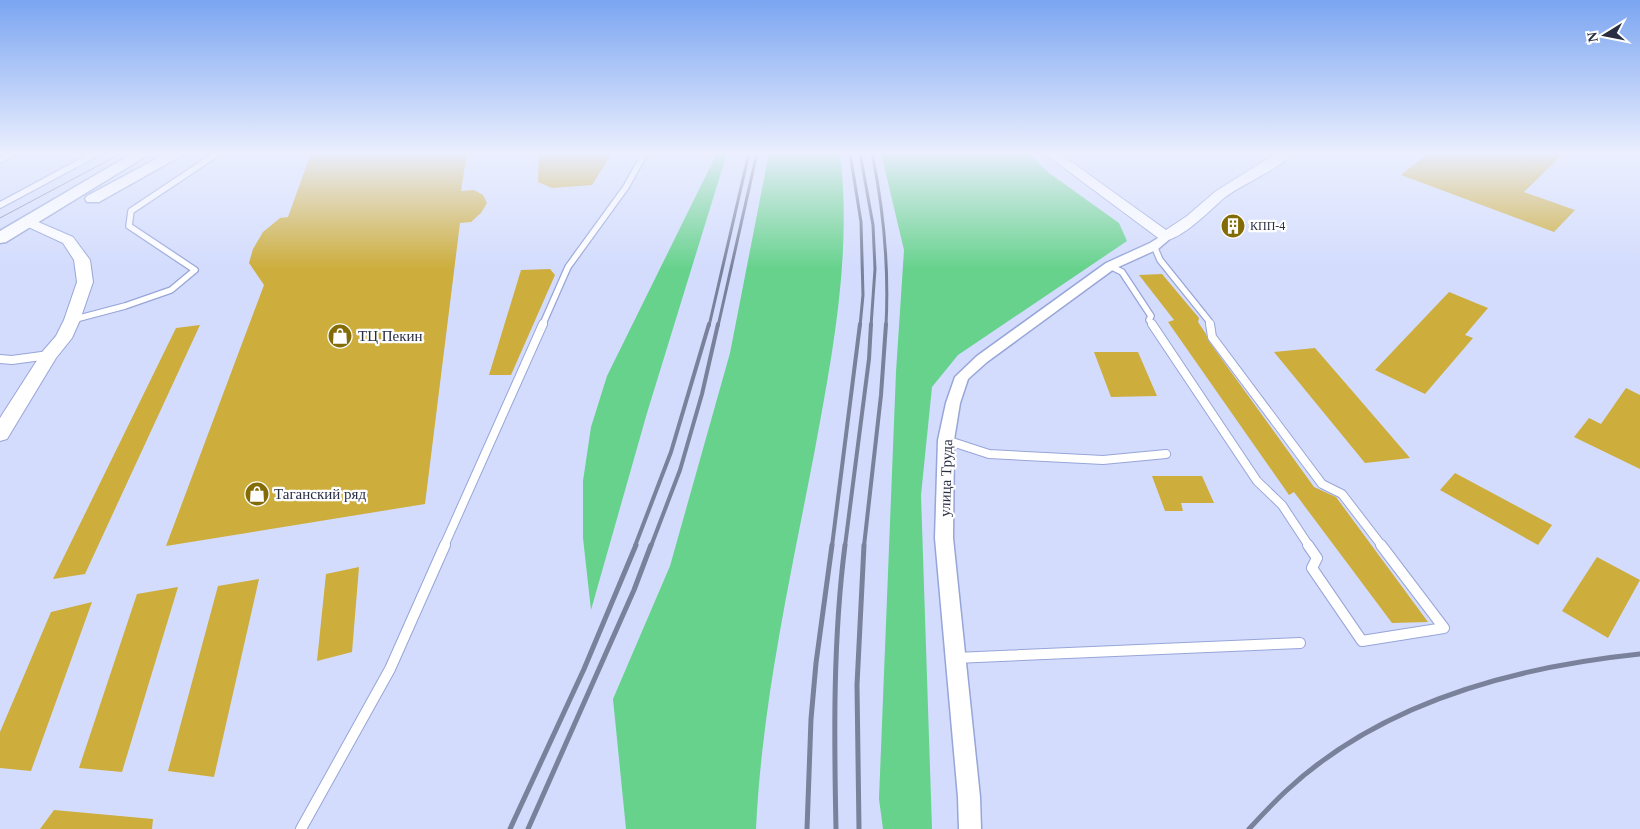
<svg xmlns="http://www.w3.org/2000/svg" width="1640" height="829" font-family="Georgia,serif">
  <rect width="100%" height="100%" fill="#d3dcfd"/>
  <!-- green -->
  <path fill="#66d28c" d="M717 153H727L647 413 591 610 583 538V481L591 427 607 376Z
    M769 153H840C852 253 833 351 815 449 791 575 762 701 756 829H626L613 699 670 566 730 353Z
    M881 153H1028L1049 173 1119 223 1127 241 958 355 932 387 921 495 932 829H883L879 799 896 372 904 250Z"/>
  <!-- building -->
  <path fill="#cdad3c" d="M311 153H467L461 191 474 190 483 195 487 203 481 213 471 222 460 223 425 504 166 546 264 285 249 263 253 249 263 232 280 218 288 217Z
    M539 153H612L592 185 552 188 538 182Z
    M1429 153H1564L1524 192 1575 210 1554 232 1401 175Z
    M550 269 555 275 511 375H489L521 270Z
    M1162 274 1199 318 1198 322 1206 334 1208 340 1314 487 1336 497 1428 622 1392 623 1294 492 1289 495 1168 322 1174 320 1139 275Z
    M1449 292 1488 308 1465 335 1473 338 1425 394 1375 370Z
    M200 325 85 574 53 579 176 328Z
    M1315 348 1354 393 1410 458 1365 463 1274 352Z
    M1094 352H1138L1157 396 1111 397Z
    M1626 388 1640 395V469L1574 437 1589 418 1601 424Z
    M1455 473 1552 525 1538 545 1440 490Z
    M1152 476H1202L1214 503H1181L1183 511H1165Z
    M1597 557 1640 580 1608 638 1562 611Z
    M359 567 352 652 317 661 326 574Z
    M259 579 214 777 168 771 218 586Z
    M178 587 122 772 79 768 137 594Z
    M92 602 31 771 0 768V732L51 612Z
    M54 810 153 819 152 829H40Z"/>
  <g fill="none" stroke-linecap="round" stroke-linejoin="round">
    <defs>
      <path id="service-far2" d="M0 160 13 153
        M0 205 97 153
        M1154 246 1160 260 1209 321 1210 326
        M1110 266 1122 272 1151 316 1149 320 1153 326
        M72 320 125 306 171 290 195 270 129 226 131 211 218 153
        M542 326 568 267 626 187 645 153"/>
      <path id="service-far1" d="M1152 324 1257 481 1282 505 1309 546
        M1210 324 1212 337 1322 484 1342 494 1382 546
        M0 359 12 360 49 355
        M946 440 989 454 1103 460 1166 454
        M444 546 543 324"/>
      <path id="service" d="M1308 545 1317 558 1312 568 1362 641 1444 628 1381 545
        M955 658 1300 643
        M301 829 390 669 445 545"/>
      <path id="minor" d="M1166 233 1172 237 1158 249 1114 269 987 362 968 379 960 403 954 440 953 538 980 797 981 829H959L958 797 935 538 938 440 946 403 955 377 977 356 1106 263 1150 243Z"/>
      <path id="tertiary" d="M1044 153H1059L1166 230 1187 216 1216 191 1277 153H1293C1280 169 1242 184 1224 198 1211 209 1178 244 1161 240Z
        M29 218 73 237 90 260 93 282 80 320 72 338 56 358 7 439 0 441V418L43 351 56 336 64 320 77 282 74 260 63 243 24 225 22 222 24 219Z"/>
      <path id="secondary" d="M133 153H151L6 242 0 243V231Z
        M167 153H186L99 202H87L85 199 87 196Z"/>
    </defs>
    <!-- service-far2 casing -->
    <use href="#service-far2" stroke="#97a5d8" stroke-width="8"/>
    <!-- service-far1 casing -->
    <use href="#service-far1" stroke="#97a5d8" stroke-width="10"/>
    <!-- service casing -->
    <use href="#service" stroke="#97a5d8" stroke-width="12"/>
    <!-- minor casing -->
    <use href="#minor" stroke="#97a5d8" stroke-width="3"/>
    <!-- tertiary casing -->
    <use href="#tertiary" stroke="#97a5d8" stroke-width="2"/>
    <!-- secondary casing -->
    <use href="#secondary" stroke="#97a5d8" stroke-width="3"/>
    <!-- service-far2 -->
    <use href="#service-far2" stroke="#fff" stroke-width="5.5"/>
    <!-- service-far1 -->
    <use href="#service-far1" stroke="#fff" stroke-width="8"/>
    <!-- service -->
    <use href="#service" stroke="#fff" stroke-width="10"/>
    <!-- minor -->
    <use href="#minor" fill="#fff" fill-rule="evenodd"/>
    <!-- tertiary -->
    <use href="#tertiary" fill="#fff" fill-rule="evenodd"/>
    <!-- secondary -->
    <use href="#secondary" fill="#fff" fill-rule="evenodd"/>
    <!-- tram -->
    <path stroke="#7a819b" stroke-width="1" d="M0 218 122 153"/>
    <!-- rail-far2 -->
    <path stroke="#7a819b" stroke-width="3" d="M850 153 861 222 863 295 860 326
      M860 153 873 225 875 269 871 326
      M872 153C884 211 889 267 886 326
      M709 326 749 153
      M718 326 757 153"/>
    <!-- rail-far1 -->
    <path stroke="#7a819b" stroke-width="4" d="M635 546 671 452 709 324
      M651 546 680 470 702 394 718 324
      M832 546 860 324
      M845 546 869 359 871 324
      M864 546 881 395 886 324"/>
    <!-- rail -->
    <path stroke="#7a819b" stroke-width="5" d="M510 829 584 669 636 545
      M528 829 634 590 651 545
      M807 829 811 719 816 663 832 545
      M836 829C834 734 833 639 845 545
      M859 829 857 685 864 545
      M1249 829C1261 816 1273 803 1286 791 1381 702 1514 667 1640 654"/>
  </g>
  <!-- sky -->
  <linearGradient id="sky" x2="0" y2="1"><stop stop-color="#7ba5f1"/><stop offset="0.57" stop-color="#ebeffe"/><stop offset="1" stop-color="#ebeffe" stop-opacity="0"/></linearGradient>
  <rect width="1640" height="269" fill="url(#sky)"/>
  <!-- icons -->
  <defs>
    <symbol id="building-disc" viewBox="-11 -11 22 22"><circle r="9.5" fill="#836b06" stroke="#fefefe"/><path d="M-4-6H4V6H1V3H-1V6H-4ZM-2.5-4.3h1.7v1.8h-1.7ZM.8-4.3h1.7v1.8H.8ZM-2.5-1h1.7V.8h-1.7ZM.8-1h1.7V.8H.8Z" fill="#fff"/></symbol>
    <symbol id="shop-disc" viewBox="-11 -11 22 22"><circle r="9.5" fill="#836b06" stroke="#fefefe"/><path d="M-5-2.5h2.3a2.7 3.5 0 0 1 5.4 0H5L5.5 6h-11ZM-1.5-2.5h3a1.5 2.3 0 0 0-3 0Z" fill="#fff"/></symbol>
  </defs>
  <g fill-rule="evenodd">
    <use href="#building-disc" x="1219" y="212" width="28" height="28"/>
    <use href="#shop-disc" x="326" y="322" width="28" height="28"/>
    <use href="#shop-disc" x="243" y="480" width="28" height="28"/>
  </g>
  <g text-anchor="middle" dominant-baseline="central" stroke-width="4.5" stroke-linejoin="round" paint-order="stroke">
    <!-- far-poi labels -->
    <g font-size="12" fill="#292e43" stroke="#fefefe" text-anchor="start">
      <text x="1250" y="226">КПП-4</text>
    </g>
    <!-- poi labels -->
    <g font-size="15" fill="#292e43" stroke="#fefefe" text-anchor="start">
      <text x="358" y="336">ТЦ Пекин</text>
      <text x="274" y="494">Таганский ряд</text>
    </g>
    <!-- street labels -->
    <g font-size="15" fill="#292e43" stroke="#fefefe">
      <text transform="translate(946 478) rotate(-88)">улица Труда</text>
    </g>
  </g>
  <!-- north arrow -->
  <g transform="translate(1605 35) rotate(260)" stroke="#fefefe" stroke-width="4" paint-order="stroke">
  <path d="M0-4L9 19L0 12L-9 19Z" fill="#292e43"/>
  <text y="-8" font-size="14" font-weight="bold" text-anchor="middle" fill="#292e43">N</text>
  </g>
</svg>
